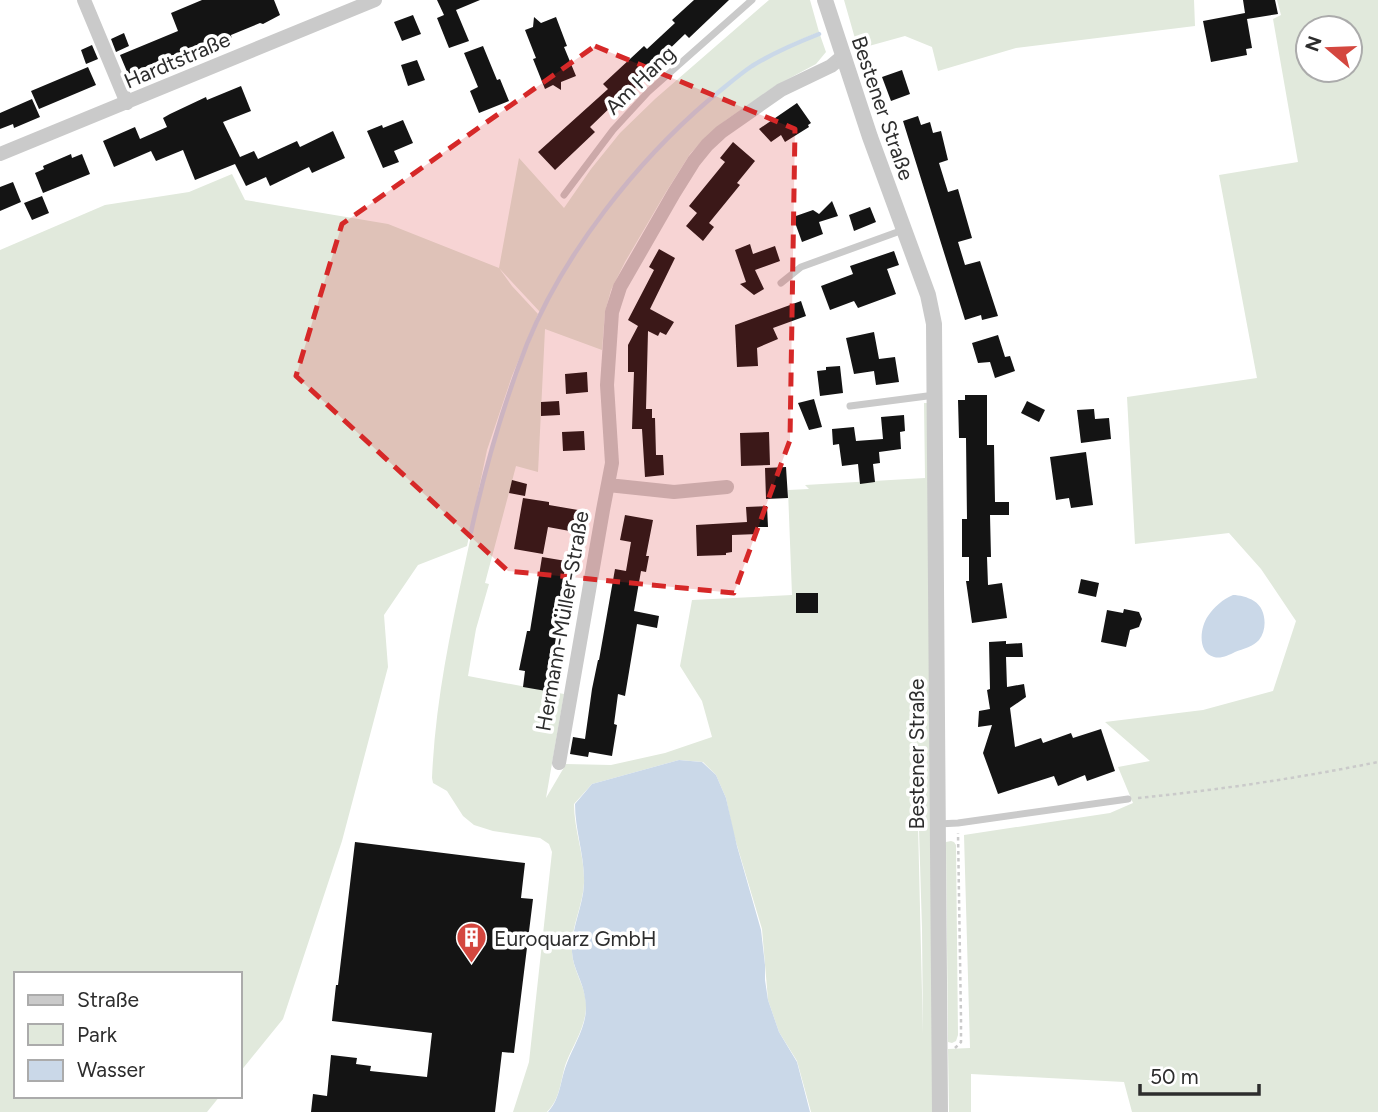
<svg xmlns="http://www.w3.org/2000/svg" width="1378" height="1112" font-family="Figtree,sans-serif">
  <rect width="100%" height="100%" fill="#fff"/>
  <!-- green -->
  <path fill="#e1e9dc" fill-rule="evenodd" d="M769 0H810L819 32C794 42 769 53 747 68 729 80 713 95 697 109 632 167 582 236 540 312L499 268 519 158 564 208 591 169 620 133 655 99Z
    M844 0H1194L1195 26 1016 48 938 71 932 47 905 36 858 49Z
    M1277 0H1378V1112H1132L1124 1082 971 1074V1112H949L948 1049 970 1048 964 835 1110 813 1133 803 1118 767 1150 761 1105 722 1203 710 1273 691 1296 621 1261 569 1229 533 1135 544 1127 397 1257 378 1219 175 1298 162 1273 19 1281 15ZM1308 28H1350V70H1308Z
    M820 35 826 52 816 64 775 86 726 120 700 143 690 154 666 192 625 262 611 290 605 312 602 350 545 329 538 472 516 466 485 583 489 584 476 629 468 676 564 694 546 798 566 764 611 765 665 753 712 737 702 701 680 666 692 600 792 595 788 490 809 489 805 485 925 478 924 403H927L936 1112H811L797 1061 779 1032 768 1000 762 929 733 832 726 798 716 775 703 762 679 760 592 784 574 804C574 831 585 856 584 883 583 906 570 929 572 952 573 971 585 985 586 1003 587 1025 574 1043 566 1063 560 1081 561 1098 547 1112H513L529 1062 552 852 549 844 540 838 493 831 474 825 463 816 447 791 433 783 432 778C435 706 449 638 464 568 481 488 501 406 535 330 572 245 641 159 711 100 723 90 735 79 749 70 771 55 795 45 820 35ZM915 698 922 929 923 1035Z
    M232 174 245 200 388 224 499 268 512 286 538 314 512 376 487 450 467 546 418 565 384 615 388 667 342 841 283 1019 240 1072V974H16V1096H220L207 1112H0V250L105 205 189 192Z
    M951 841 954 842 956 845 958 1035 956 1041 952 1043 948 1042 946 842Z"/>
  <!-- water -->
  <path fill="#cad8e8" d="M1233 595C1239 595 1248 597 1254 601 1266 608 1268 629 1259 640 1254 646 1243 649 1235 652 1229 655 1221 659 1214 657 1197 653 1200 627 1208 616 1214 607 1223 599 1233 595Z
    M679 760 702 762 716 775 726 798 737 846 761 930 765 965V980L768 1000 779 1032 797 1062 810 1112H548C561 1098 560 1080 567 1063 575 1042 590 1022 585 998 583 981 573 969 572 952 571 928 583 907 584 884 585 856 575 831 575 804L592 784Z"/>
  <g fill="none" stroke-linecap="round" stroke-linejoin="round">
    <!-- stream -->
    <path stroke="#cad8e8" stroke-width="4.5" d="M471 532C485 468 503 405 527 344 564 253 636 162 710 99 724 88 737 76 752 66 773 53 796 43 819 34"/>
  </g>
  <!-- building -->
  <path fill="#141414" d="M202 0H274L280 15 263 24 260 23 231 35 232 40 207 50 204 43 128 74 120 55 178 31 171 13Z
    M437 0H480L456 10 469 41 449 48 437 18 444 15Z
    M694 0H729L689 38 685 34 657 61 661 64 620 102 618 100 590 127 595 132 555 170 538 152 608 89 603 84 644 46 647 49 675 23 672 20Z
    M1243 0H1275L1278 14 1247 19 1252 48 1246 49 1247 55 1211 62 1203 21 1245 13Z
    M413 15 421 34 402 41 394 22Z
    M534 17 541 23 556 17 567 46 564 47 576 76 561 82V90L553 85 545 89 533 59 536 58 525 30 533 27Z
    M124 33 129 46 116 52 111 39Z
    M92 45 98 59 86 64 81 50Z
    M483 46 497 80 500 79 509 101 479 113 470 91 478 87 464 53Z
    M417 60 425 80 408 86 401 65Z
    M88 67 96 85 39 109 31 91Z
    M902 70 910 94 891 101 882 77Z
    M241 86 251 111 223 122 240 157 254 151 258 159 297 141 300 147 333 131 345 158 312 173 309 167 270 186 266 177 246 186 235 164 195 180 183 150 156 161 151 151 114 167 103 141 135 127 140 139 167 127 163 118 170 114 206 97 207 100Z
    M32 99 40 117 14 128 13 124 0 129V113Z
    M797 103 811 123 808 125 809 127 785 142 781 135 771 142 759 129Z
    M918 116 921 125 930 122 933 133 941 131 948 160 939 163 948 192 958 189 972 238 958 242 965 265 980 261 998 316 982 320 981 315 965 320 903 121Z
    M403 120 413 143 394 151 399 162 383 168 367 131 382 125 383 128Z
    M733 142 755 161 737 183 740 185 709 223 714 227 703 241 686 226 697 213 689 206 725 162 720 158Z
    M71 154 72 158 82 154 90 174 43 193 35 173 44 169 43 166Z
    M13 182 21 202 0 211V187Z
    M42 196 49 213 32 220 24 203Z
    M832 201 838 216 819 222 823 234 802 242 793 217 813 210 819 214Z
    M870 207 876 222 854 231 849 215Z
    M750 244 753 254 775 246 780 261 755 270 764 289 754 295 740 284 746 282 735 250Z
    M659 249 675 258 650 309 674 322 666 335 660 332 658 336 648 331 646 409H652V418H655L656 455H663L664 475 645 477 642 429H632L634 372H628V345L638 326 628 320 654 270 649 267Z
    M894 251 899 265 887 269 896 294 858 308 854 301 830 310 821 286 853 274 850 266Z
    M801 301 806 316 773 328 778 339 757 348 758 366 737 367 735 325Z
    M874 332 879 359 895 357 899 382 876 385 874 371 854 374 846 338Z
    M998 335 1005 357 1010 356 1015 371 995 378 990 362 978 363 972 343Z
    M840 366 843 393 820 396 817 371 826 370V367Z
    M587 372 588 392 566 394 565 374Z
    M965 395H987V445H994L995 502H1009V515H990L991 557H987L988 585 1002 583 1007 618 972 623 966 581H969V557H962V519H967L966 438H959L958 400H965Z
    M814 399 822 427 809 430 798 403Z
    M559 401 560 415 541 416V402Z
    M1027 401 1045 410 1039 422 1021 413Z
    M1094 409 1095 419 1109 418 1111 439 1081 443 1077 410Z
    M904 415 905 431 900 432 901 449 879 452 880 463 873 464 875 482 860 484 858 464 842 466 839 444 833 445 832 429 854 427 856 441 883 439 881 417Z
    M584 431 585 450 563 451 562 432Z
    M769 432 770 465 741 466 740 433Z
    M1086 452 1093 505 1071 508 1069 498 1056 500 1050 457Z
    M786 467 788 498 766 499 765 468Z
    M512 480 527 484 525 496 509 493Z
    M523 498 549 502V505L578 510 575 532 548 527 543 554 514 549Z
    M767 506 768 527H758V534L732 535V552L726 553V555L697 556 696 525 747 522 746 507Z
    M625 515 653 520 646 556H649L646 572 641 571 634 611 659 616 657 628 637 624 625 696 618 694 614 724 617 725 612 756 589 752 588 757 570 754 573 737 585 739 592 689 598 660H599L615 569 626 571 631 542 620 540Z
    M542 557 566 561 559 606 564 607 552 676 555 677 552 692 523 687 525 671 519 670 527 631H530Z
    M1081 579 1099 583 1096 597 1078 593Z
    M796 593H818V613H796Z
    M1124 609 1139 612 1142 619 1139 627 1130 630 1126 647 1101 642 1107 610 1123 613Z
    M1006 641V644L1022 643 1023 657H1006L1007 687 1024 684 1026 697 1010 708 1015 747 1041 738 1043 743 1071 733 1073 738 1101 729 1115 771 1087 781 1085 775 1058 786 1054 776 998 794 983 753 992 725 978 727 979 711 990 709 987 690 990 689 989 642Z
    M355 842 525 863 521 898 533 899 514 1053 502 1052 495 1112H311L313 1094 327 1096 331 1055 357 1058 356 1064 371 1066 370 1071 427 1077 432 1033 332 1021 336 985H338Z"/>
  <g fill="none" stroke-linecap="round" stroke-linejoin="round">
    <!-- path -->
    <path stroke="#cacaca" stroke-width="2.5" stroke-dasharray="3.5 3.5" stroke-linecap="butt" d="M1138 798C1219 790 1299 778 1378 762
      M955 1048 961 1042V1019L958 833"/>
    <!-- service -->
    <path stroke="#cacaca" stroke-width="7" d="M564 195 613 130 648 92 752 0
      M781 283 801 267 903 230
      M850 406 935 395
      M938 824 958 823 1128 799"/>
    <!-- minor -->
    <path stroke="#cacaca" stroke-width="14" d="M84 0 127 103
      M0 154 375 0
      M608 485 674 492 727 487
      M559 763 603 510 612 463 607 385 612 312 620 287 674 193 694 161 707 145 721 132 781 90 831 66 843 56"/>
    <!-- tertiary -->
    <path stroke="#cacaca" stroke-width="16" d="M825 0 870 137 928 295 934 324 940 1112"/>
  </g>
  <!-- marked area -->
  <path fill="#d62828" fill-opacity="0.2" stroke="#d62828" stroke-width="5" stroke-dasharray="14 9" stroke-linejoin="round" d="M595 46 795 129 790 440 734 593 508 571 296 376 342 224Z"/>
  <!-- icons -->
  <defs>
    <symbol id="building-pin" viewBox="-11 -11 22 30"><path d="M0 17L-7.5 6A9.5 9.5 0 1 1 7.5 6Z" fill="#d4473f" stroke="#fff"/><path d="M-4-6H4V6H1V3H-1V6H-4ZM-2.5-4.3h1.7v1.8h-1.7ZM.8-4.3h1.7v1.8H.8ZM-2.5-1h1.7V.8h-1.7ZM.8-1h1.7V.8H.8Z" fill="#fff"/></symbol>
  </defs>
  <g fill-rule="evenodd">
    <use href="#building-pin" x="454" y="920" width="35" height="47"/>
  </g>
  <g text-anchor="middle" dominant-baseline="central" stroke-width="7" stroke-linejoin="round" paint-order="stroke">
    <!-- street labels -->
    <g font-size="21" fill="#2d2d2d" stroke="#fff">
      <text transform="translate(177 60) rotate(-23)">Hardtstraße</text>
      <text transform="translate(640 80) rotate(-44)">Am Hang</text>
      <text transform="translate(883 108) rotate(71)">Bestener Straße</text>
      <text transform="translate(562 621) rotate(-80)">Hermann-Müller-Straße</text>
      <text transform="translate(916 754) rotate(-90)">Bestener Straße</text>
    </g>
    <!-- poi labels -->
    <g font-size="21" fill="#2d2d2d" stroke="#fff" text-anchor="start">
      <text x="494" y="938">Euroquarz GmbH</text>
    </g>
  </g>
  <!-- legend -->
  <rect x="14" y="972" width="228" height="126" fill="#ffffff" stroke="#ababab" stroke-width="2"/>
  <rect x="28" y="995" width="35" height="10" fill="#cacaca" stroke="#ababab" stroke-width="2"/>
  <text x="77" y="1007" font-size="21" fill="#2d2d2d">Straße</text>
  <rect x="28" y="1024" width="35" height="21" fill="#e1e9dc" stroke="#ababab" stroke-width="2"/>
  <text x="77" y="1042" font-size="21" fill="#2d2d2d">Park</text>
  <rect x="28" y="1060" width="35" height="21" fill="#cad8e8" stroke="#ababab" stroke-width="2"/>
  <text x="77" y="1077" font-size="21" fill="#2d2d2d">Wasser</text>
  <!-- north arrow -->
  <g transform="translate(1329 49) rotate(289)"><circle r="33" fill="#ffffff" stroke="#ababab" stroke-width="2"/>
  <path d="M0-5L12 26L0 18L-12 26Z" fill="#d4473f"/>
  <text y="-10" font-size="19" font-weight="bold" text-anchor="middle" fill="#2d2d2d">N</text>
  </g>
  <!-- scale -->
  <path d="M1140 1084v10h119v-10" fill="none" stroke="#2d2d2d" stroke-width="3.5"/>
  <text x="1150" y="1084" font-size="21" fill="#2d2d2d" stroke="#ffffff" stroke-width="5" paint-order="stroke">50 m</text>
</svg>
